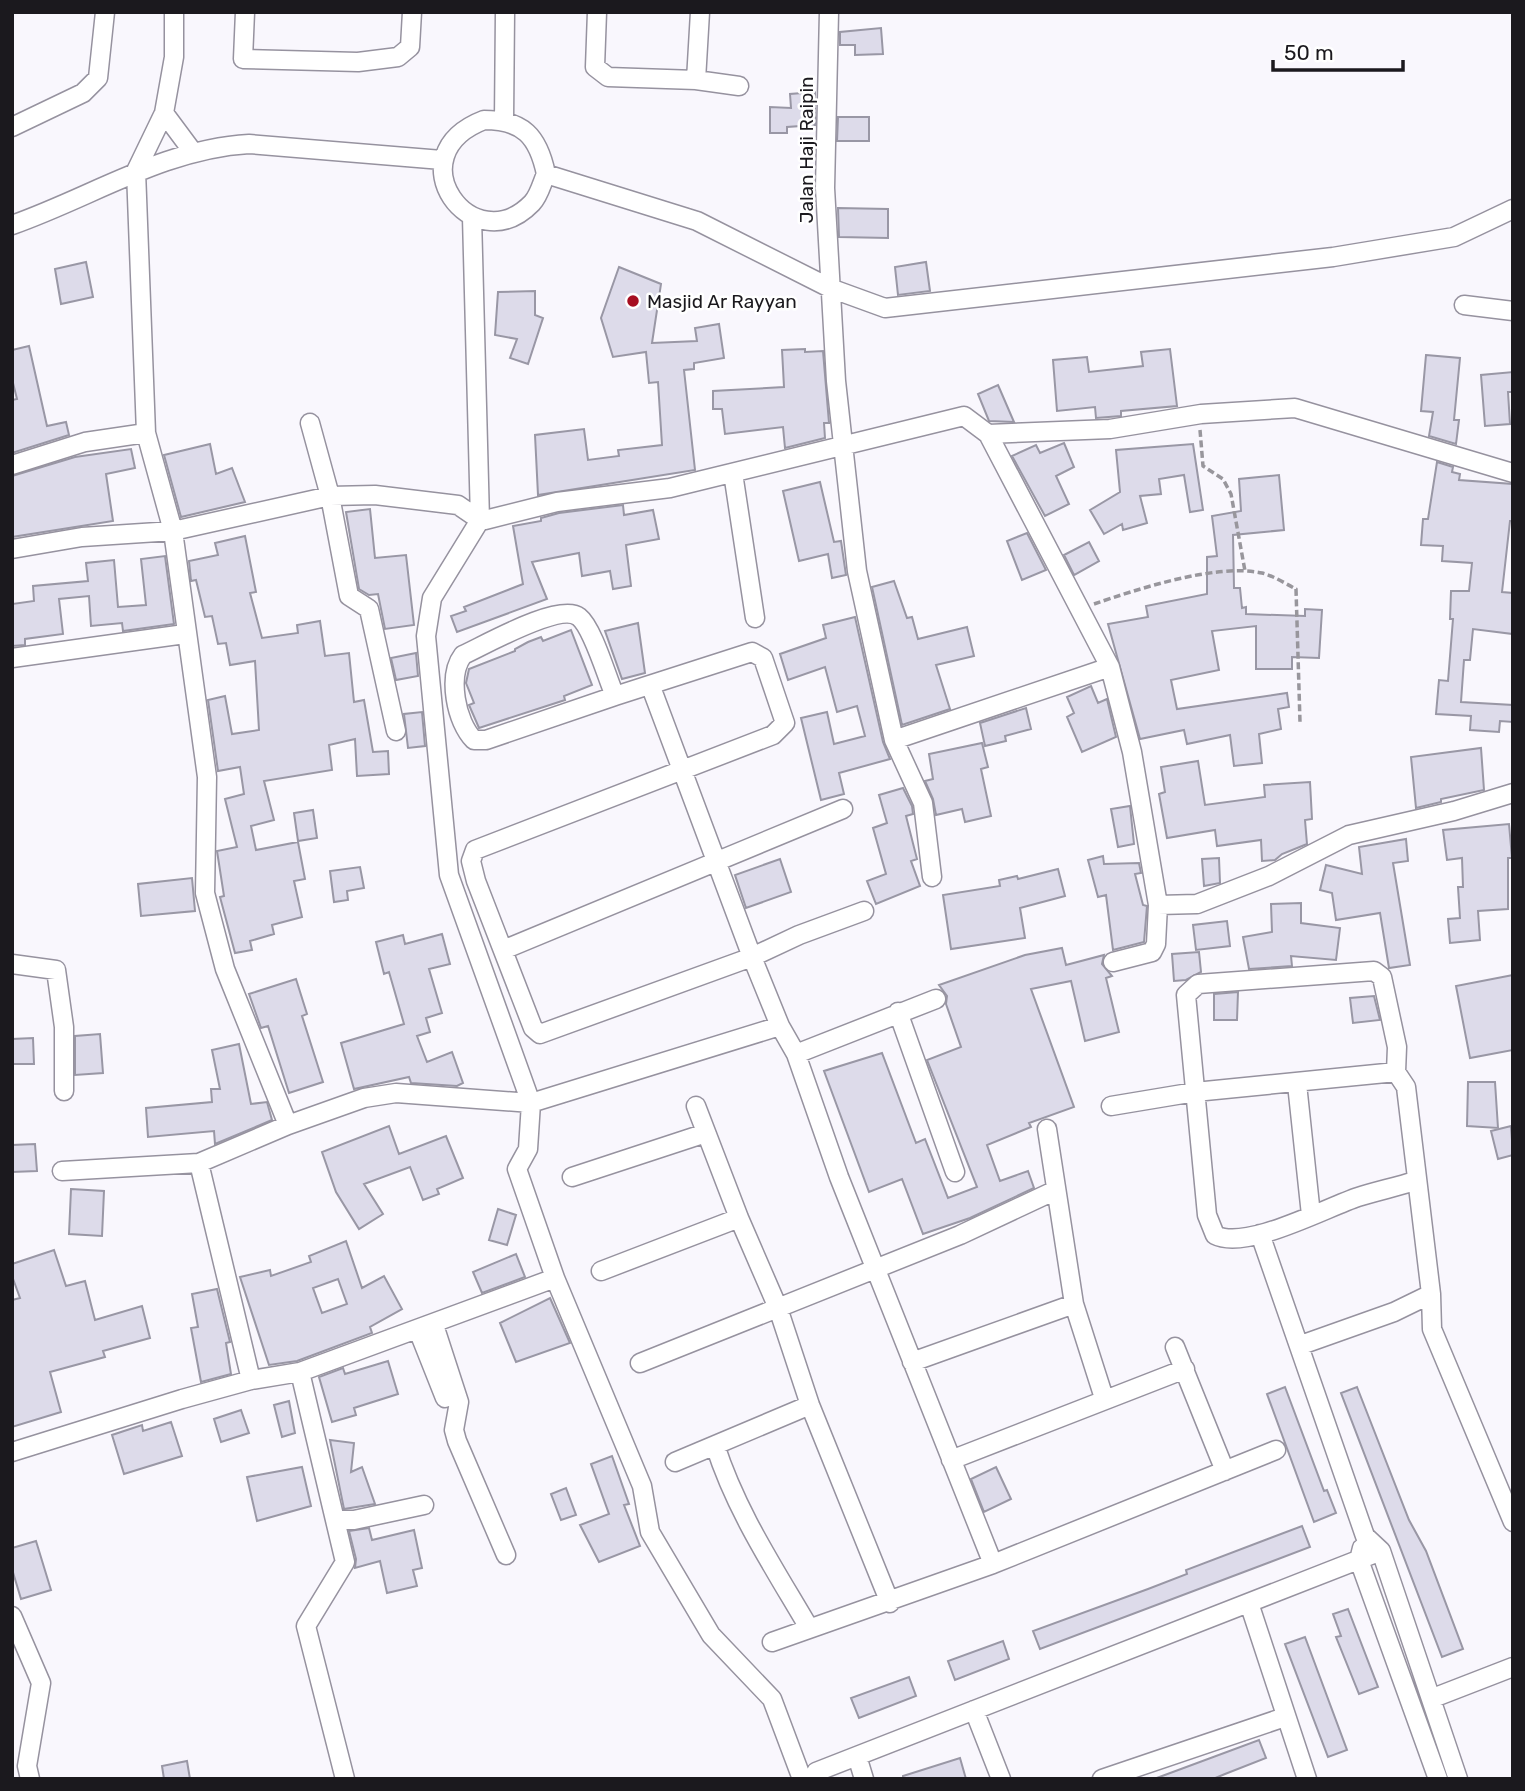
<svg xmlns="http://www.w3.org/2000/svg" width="1525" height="1791" font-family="Rubik,sans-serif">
  <rect width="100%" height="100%" fill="#f9f7fd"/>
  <!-- building -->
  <path fill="#dddbea" stroke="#9997a5" stroke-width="2" fill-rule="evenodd" d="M881 28 883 54 855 55V45H840V32Z
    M815 92V125L787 127V133H770V107L791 108 790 94Z
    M838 117H869V141H837Z
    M838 208 888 209V238L839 237Z
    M86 262 93 297 61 304 55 269Z
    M926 262 930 291 898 295 895 267Z
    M619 267 661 284 652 343 697 341 695 328 719 324 724 358 694 363V369L684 370 695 470 538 495 535 435 584 429 588 460 619 456 618 450 662 445 658 382 649 383 646 352 613 357 601 318Z
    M535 291V315L543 318 528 364 510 358 517 339 495 335 498 292Z
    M29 346 47 426 66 422 69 435 12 453V400L17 399 12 379V350Z
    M805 349V352L823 351 829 423H824L825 438 785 448 783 427 725 434 722 409H713V391L784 387 782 350Z
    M1170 349 1177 406 1121 411V416L1096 418 1095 407 1057 411 1053 360 1087 357 1089 372 1143 366 1141 352Z
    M1426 355 1460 358 1454 420H1459L1456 444 1429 436 1433 412 1421 411Z
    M1513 372V392H1508L1510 424 1485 426 1481 375Z
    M998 385 1014 422 989 421 978 394Z
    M1064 443 1074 467 1056 476 1069 504 1045 516 1012 456 1036 445 1040 453Z
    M210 444 216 474 232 468 245 502 181 517 164 455Z
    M1193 444 1203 510 1190 512 1184 475 1159 479 1161 494 1140 496 1147 523 1123 530 1122 524 1104 534 1090 510 1120 492 1116 450Z
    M131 449 135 468 106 474 113 521 12 537V476L75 457Z
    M1437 462 1453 467 1452 472 1460 474 1459 480 1513 484V521H1510L1502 592 1513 593V634L1473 629 1470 660H1464L1461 702 1513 705V722L1500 721 1499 732 1470 730 1471 716 1436 714 1439 680 1448 681 1453 619H1450L1451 591H1469L1472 563 1442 561 1443 546 1421 545 1423 519H1428Z
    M1279 475 1284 530 1233 535 1234 588H1240L1242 608 1246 607V614L1305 616V609L1322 610 1319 658 1292 657V669H1256V626L1212 631 1219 670 1171 680 1177 709 1287 693 1289 707 1278 709 1281 729 1259 734 1262 763 1234 766 1230 735 1187 744 1184 730 1140 739 1108 624 1148 617 1146 606 1207 594V557L1217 556 1212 516 1241 511 1239 479Z
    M820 482 834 542 841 541 846 575 832 578 828 554 799 561 783 491Z
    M623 505 624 515 653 510 659 539 626 545 631 586 613 589 610 571 582 576 579 553 532 562 547 599 457 632 451 616 466 611 464 607 523 584 513 526 541 521V518L559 513Z
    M370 509 375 558 406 555 414 625 385 629 378 594 369 595 359 589 346 512Z
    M1027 533 1046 570 1022 580 1007 541Z
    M245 536 256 592 250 593 262 638 298 633 297 625 320 621 325 656 349 653 354 702 364 700 373 752 388 751 389 774 357 776 355 739 329 745 332 770 264 781 274 820 251 826 256 850 298 842 305 879 294 881 302 917 272 925 274 934 250 941 252 950 235 953 220 897 224 896 217 851 237 847 225 799 244 794 240 767 218 771 208 700 225 696 232 734 259 730 255 661 230 665 226 643 218 644 212 616 205 617 196 580 191 581 189 561 218 555 215 543Z
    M1089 542 1099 561 1074 575 1064 555Z
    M165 556 174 624 123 631 122 623 91 626 89 596 59 599 63 634 25 639V645L12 646V604L34 601 33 586 88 581 86 563 114 560 118 607 146 605 141 559Z
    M894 581 907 618 912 617 918 639 967 627 974 656 936 665 950 709 902 725 872 587Z
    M855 617 883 742 890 759 839 773 844 794 821 800 801 718 827 712 834 744 865 736 857 706 837 712 825 667 788 680 780 654 826 638 823 625Z
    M638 623 645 673 622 679 605 631Z
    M571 630 592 685 564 696 565 700 479 728 469 705 474 703 466 683 469 669 515 651V649L528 642 541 637 543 641Z
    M416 653 418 676 396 680 391 658Z
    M1091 686 1098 703 1107 699 1116 737 1082 752 1067 717 1074 713 1067 697Z
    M1026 708 1031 729 1005 736 1006 741 985 746 980 723Z
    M422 712 425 746 408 748 404 714Z
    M982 743 988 767 981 769 991 816 965 822 962 809 936 815 933 799 925 781 933 779 929 754Z
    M1481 748 1484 790 1441 799V802L1416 808 1411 757Z
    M1198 761 1205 805 1265 797 1264 785 1310 782 1312 819 1305 820 1307 844 1282 854 1275 860 1262 861 1261 840 1217 846 1215 830 1167 838 1159 794 1165 792 1161 767Z
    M903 788 912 806 913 814 906 816 917 859 911 861 920 886 876 904 867 881 886 874 873 828 887 823 879 795Z
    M1130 806 1134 844 1118 847 1111 809Z
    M313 810 317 838 298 841 294 813Z
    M1509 824 1512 858H1508V909L1478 911 1480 940 1450 943 1448 919 1460 918 1458 887H1463L1462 858 1447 860 1443 830Z
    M1406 839 1408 861 1393 863 1410 965 1389 968 1380 913 1336 920 1332 893 1320 890 1326 865 1362 874 1359 847Z
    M1103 856 1104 864 1139 863 1141 873 1135 874 1143 905 1147 906 1144 942 1113 950 1106 895 1098 897 1088 860Z
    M1219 858 1220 883 1204 886 1202 859Z
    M780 859 791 892 746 908 735 875Z
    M360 867 364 888 347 891 348 900 334 902 330 871Z
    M1058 869 1065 896 1020 908 1025 938 951 949 943 895 1000 886 999 880 1017 876 1018 879Z
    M192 878 195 911 141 916 138 884Z
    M1301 903V923L1340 928 1336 960 1291 956 1292 966 1249 969 1243 937 1272 932 1271 904Z
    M1227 921 1230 946 1196 950 1193 925Z
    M442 934 450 964 429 969 442 1013 426 1018 430 1032 417 1036 427 1062 452 1052 463 1083 457 1086 411 1083 409 1077 354 1089 341 1043 404 1024 389 972 384 974 376 942 403 935 405 944Z
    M1062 948 1066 965 1104 955 1102 964 1112 976 1106 978 1119 1032 1085 1041 1071 981 1031 989 1074 1107 1029 1123 1031 1127 987 1145 1000 1181 1028 1171 1034 1188 970 1218 923 1234 902 1179 869 1192 824 1071 882 1053 916 1143 925 1139 948 1198 977 1187 927 1060 961 1047 946 1004 947 996 939 985 1025 955Z
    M1199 952 1201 972 1186 980 1174 981 1172 954Z
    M1513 975V1050L1470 1058 1456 986Z
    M296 979 307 1014 302 1016 323 1082 289 1093 268 1026 261 1028 249 994Z
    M1238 992 1237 1020H1214V994Z
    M1374 996 1380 1020 1353 1023 1350 998Z
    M100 1034 103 1073 75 1075V1036Z
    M33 1038 34 1064H12V1039Z
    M239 1044 251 1104 267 1102 272 1120 215 1144 214 1131 148 1137 146 1108 212 1102 211 1089H220L212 1050Z
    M1468 1082H1495L1498 1128 1467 1126Z
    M389 1126 399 1154 446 1136 463 1178 437 1189 439 1194 423 1200 410 1167 364 1184 383 1214 359 1229 336 1192 322 1152Z
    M1511 1126 1513 1155 1498 1159 1491 1131Z
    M35 1144 37 1171 12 1172V1145Z
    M71 1189 104 1191 102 1236 69 1234Z
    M498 1209 516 1215 507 1245 489 1240Z
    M346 1241 362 1288 384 1276 402 1309 370 1327 372 1333 297 1361 269 1365 240 1277 270 1270 271 1276 311 1262 309 1256ZM338 1279 347 1304 322 1313 313 1288Z
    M54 1250 66 1286 85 1281 95 1320 142 1306 150 1338 103 1351 105 1357 50 1372 61 1412 12 1427V1300L20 1298 12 1276V1264Z
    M516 1254 525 1277 482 1293 473 1272Z
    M217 1289 230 1342 226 1343 231 1374 201 1382 191 1328 198 1327 192 1294Z
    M550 1298 570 1343 516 1362 500 1323Z
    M388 1361 398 1394 354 1408 356 1415 332 1422 319 1377 343 1368 345 1374Z
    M1285 1387 1324 1491 1327 1490 1336 1513 1314 1522 1267 1394Z
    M1357 1387 1409 1520 1426 1551 1463 1649 1442 1657 1341 1393Z
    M289 1401 295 1433 282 1437 274 1405Z
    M241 1410 249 1433 221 1442 214 1419Z
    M171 1422 182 1456 124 1474 112 1435 142 1425 143 1431Z
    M330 1440 354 1443 351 1472 362 1467 375 1504 344 1509Z
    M612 1456 629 1504 624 1505 640 1546 599 1562 580 1525 609 1514 591 1464Z
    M302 1467 311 1506 257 1521 247 1477Z
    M996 1467 1011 1499 984 1512 971 1479Z
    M566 1488 576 1515 561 1520 551 1494Z
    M1302 1526 1310 1547 1040 1649 1033 1631 1148 1589 1187 1574 1186 1570Z
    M369 1528 372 1540 414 1530 422 1568 413 1570 417 1586 387 1593 380 1561 355 1568 356 1559 349 1531Z
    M36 1541 51 1590 21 1599 12 1569V1548Z
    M1348 1609 1378 1687 1359 1694 1336 1637 1341 1636 1333 1614Z
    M1305 1637 1347 1750 1328 1757 1285 1644Z
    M1003 1641 1009 1659 955 1680 948 1661Z
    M909 1677 916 1696 859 1718 851 1698Z
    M1259 1740 1266 1758 1225 1774 1213 1779H1154Z
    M960 1758 966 1779H903V1776Z
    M187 1761 190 1779H164L162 1766Z"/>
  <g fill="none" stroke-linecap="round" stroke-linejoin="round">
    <defs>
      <path id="minor" d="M245 12 243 59 358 62 398 57 410 47 412 12
        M597 12 595 67 608 77 696 80 739 86
        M829 12 825 188 836 381 857 571 894 740 923 803 932 877
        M696 80 700 12
        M164 113 193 152
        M484 120C523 120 538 136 546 174 542 183 539 196 532 203 473 264 393 155 484 120Z
        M504 120 505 12
        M12 127 83 93 98 78 105 12
        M546 174 697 221 830 288 885 308 1333 257 1454 237 1513 209
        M472 217 480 520 432 598 426 636 449 875 531 1103 528 1149 517 1169 555 1278 642 1486 650 1532 711 1635 772 1699 802 1779
        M12 225C92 197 163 149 249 144L442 160
        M1464 305 1513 311
        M310 423 330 496 349 596 369 609 396 731
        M988 434 1110 429 1201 414 1295 408 1513 473
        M12 465 85 442 146 433
        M733 473 755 618
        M12 549 82 537 173 531 146 433 136 171 164 113 174 57V12
        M12 658 185 634
        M651 687 752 957 780 1026 796 1054 839 1177 993 1564
        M615 696 486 740H474C456 722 447 676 463 655 485 645 560 602 579 617 593 628 607 678 615 696L752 652 763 658 785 723 773 735 475 850 471 861 476 881 533 1028 540 1034 752 957 799 935 864 911
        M894 740 1110 667
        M1158 905 1197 904 1269 876 1349 835 1454 811 1513 793
        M503 950 843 809
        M12 964 56 970 64 1027V1091
        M898 1012 955 1172
        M796 1054 936 999
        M1297 1084 1311 1215
        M696 1106 739 1218 778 1308 810 1405 890 1603
        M1111 1106 1195 1092 1396 1072
        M288 1125 364 1098 396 1093 531 1103 780 1026
        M1047 1129 1074 1304 1104 1398
        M199 1163 251 1380
        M62 1171 199 1163 288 1125 225 969 205 893 207 777 173 531 330 496 375 495 458 505 480 520H485L557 502 670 488 964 416 988 434 1110 667 1132 752 1158 905 1156 944 1152 952 1113 962
        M572 1177 706 1133
        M1415 1181C1396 1187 1377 1191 1358 1197 1325 1208 1246 1251 1215 1235L1207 1215 1186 995 1198 984 1374 971 1382 977 1397 1047 1396 1072 1406 1087 1431 1294
        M1260 1234 1365 1536 1381 1551 1458 1779
        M601 1271 739 1218
        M434 1325 459 1402 454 1430 457 1441 506 1555
        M418 1330 445 1398
        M1301 1345 1394 1312 1431 1294 1432 1329 1513 1522
        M1175 1347 1225 1471
        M912 1362 1074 1304
        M640 1363 960 1235 1056 1190
        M300 1372 335 1520H354L424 1505
        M715 1445C736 1511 774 1568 809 1628
        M12 1452 182 1399 251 1380 300 1372 555 1278
        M951 1460 1185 1369
        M675 1462 810 1405
        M335 1520 345 1562 306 1626 345 1779
        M1362 1548 1359 1560 1438 1779
        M1249 1603 1307 1779
        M12 1616 41 1683 27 1766 30 1779
        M772 1642 993 1564 1276 1450
        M1433 1698 1513 1667
        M974 1710 1001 1779
        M857 1756 864 1779
        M816 1772 1381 1551
        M1102 1779 1285 1717"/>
    </defs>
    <!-- minor casing -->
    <use href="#minor" stroke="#96929f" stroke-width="21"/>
    <!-- path -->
    <path stroke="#98969c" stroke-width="3.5" stroke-dasharray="7 3.5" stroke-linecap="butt" d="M1200 430 1203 466 1223 479 1231 494 1245 571
      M1094 604C1138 589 1216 563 1262 573 1274 576 1286 584 1296 589L1300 722"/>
    <!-- minor -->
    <use href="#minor" stroke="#fff" stroke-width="18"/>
  </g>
  <!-- markers -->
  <circle fill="#a60e21" stroke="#fff" stroke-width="2.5" cx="633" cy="301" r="7"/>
  <g text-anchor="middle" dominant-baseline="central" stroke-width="5" stroke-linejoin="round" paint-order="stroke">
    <!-- street labels -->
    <g font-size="19" fill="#1b191e" stroke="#fff">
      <text transform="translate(806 150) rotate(-90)">Jalan Haji Raipin</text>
    </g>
    <!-- poi labels -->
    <g font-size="19" fill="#1b191e" stroke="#fff" text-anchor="start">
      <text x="647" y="301">Masjid Ar Rayyan</text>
    </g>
  </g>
  <!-- border -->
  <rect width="1525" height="1791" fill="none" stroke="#1b191e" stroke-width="28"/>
  <!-- scale -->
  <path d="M1273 60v10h130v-10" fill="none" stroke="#1b191e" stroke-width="3.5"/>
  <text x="1284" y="60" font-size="21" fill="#1b191e" stroke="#ffffff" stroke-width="5" paint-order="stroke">50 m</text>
</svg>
